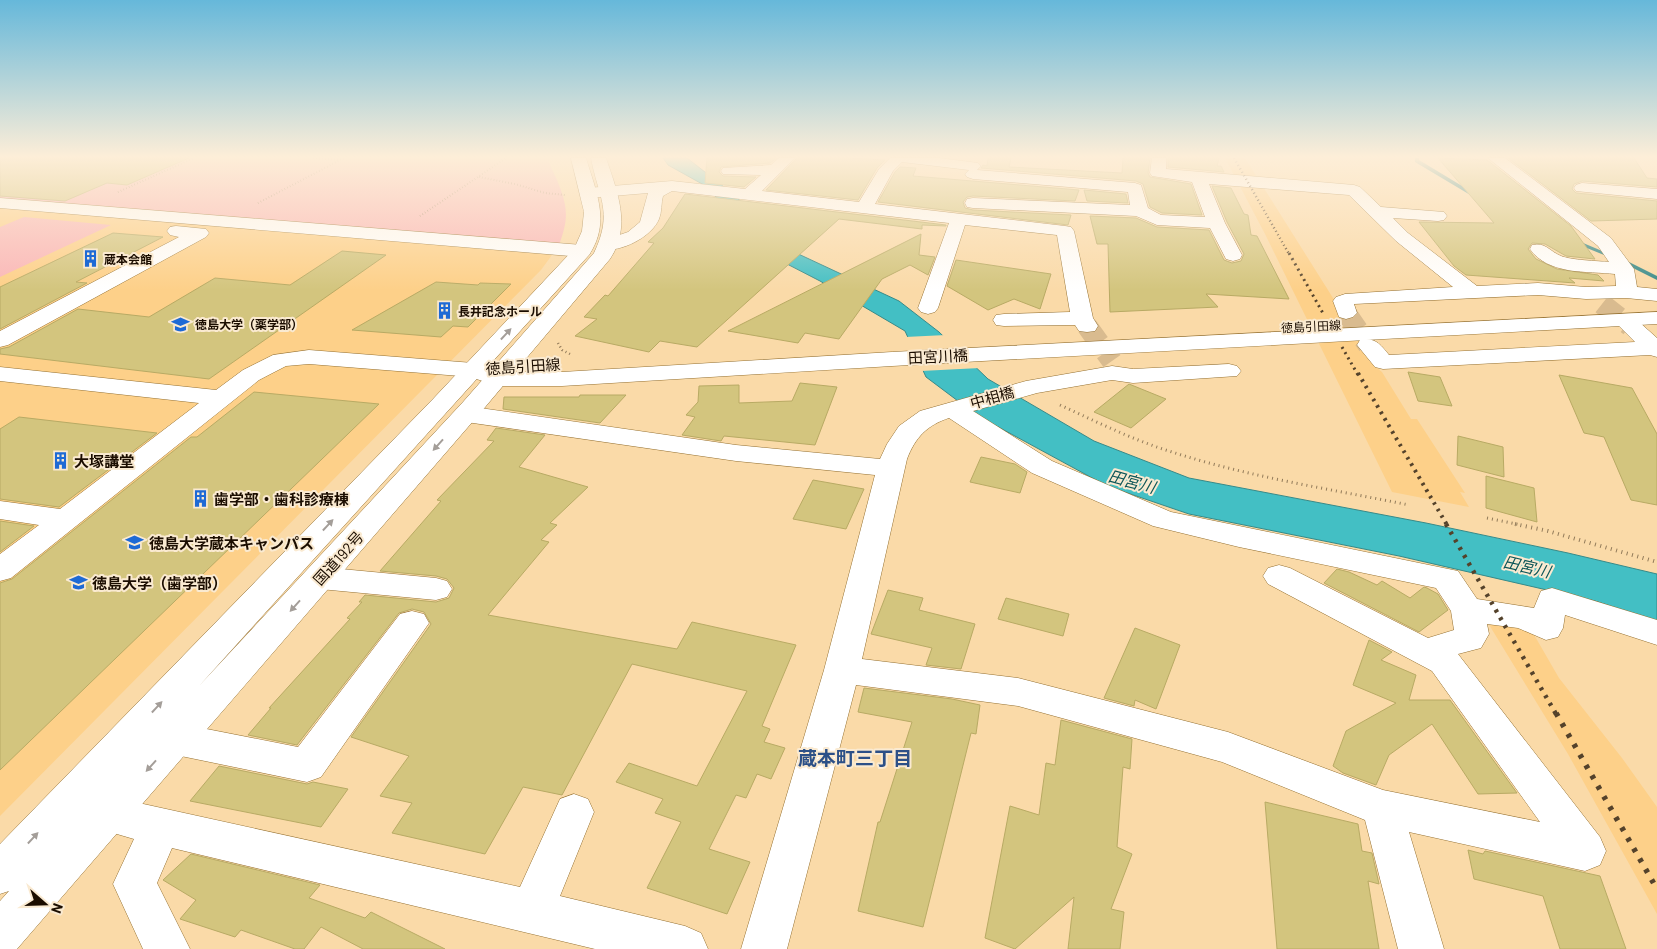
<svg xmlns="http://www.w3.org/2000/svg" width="1657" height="949" font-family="Barlow,'Noto Sans JP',sans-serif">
  <rect width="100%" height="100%" fill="#fadaa8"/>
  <!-- built -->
  <path fill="#fdd089" d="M1225 158H1245L1377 368 1382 372 1411 419H1417L1465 493 1460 492 1469 507 1392 492 1265 234Z
    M0 207 552 255 541 270 0 816Z
    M1488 623 1529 626 1559 678 1622 758 1657 807V914L1568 754Z"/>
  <!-- green -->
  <path fill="#fab6b7" d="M0 158H549C549 165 554 173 557 180 568 207 569 218 559 245L0 198Z
    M24 217 111 225 0 277V227Z"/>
  <!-- water -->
  <path fill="#43bfc4" stroke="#378a89" d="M663 158H687L737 197 757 223 777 244 899 301 939 332 988 379 1094 441 1189 478 1426 523 1568 553 1657 574V622L1595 601 1399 556 1189 514 1107 486 978 416 926 377 905 331 820 281 756 248 732 220 713 193 704 185 668 165Z"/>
  <!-- pier -->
  <path fill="#fadaa8" d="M946 335 980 368 921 371 905 337Z"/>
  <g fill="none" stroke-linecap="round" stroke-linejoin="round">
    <!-- stream -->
    <path fill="#378a89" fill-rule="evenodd" d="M1415 158H1419V160L1477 195 1472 196 1415 162Z
      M1572 240H1576L1614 256 1609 257 1572 242Z
      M1621 260H1625L1657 276V280L1621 262Z"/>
  </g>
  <!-- building -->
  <path fill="#d3c57e" stroke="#b8aa64" d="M0 158H189L127 185 107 183 65 201 0 196Z
    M707 158H777L770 163 721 167 719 172 723 176 756 177 744 187 705 183Z
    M797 158H849L885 160 877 168 858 200 766 190Z
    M988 158H1011L1009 167 1122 173 1123 158H1150L1148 173 1150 177 1191 184 1202 215 1162 213 1150 207 1143 184 1136 181 981 168 983 165 987 166Z
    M1168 158H1219L1217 166H1221L1224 172 1168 167Z
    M1438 158 1487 160 1571 226 1595 259 1566 256 1545 244 1532 243 1528 249 1536 259 1557 269 1598 275 1604 281 1569 278 1575 283 1466 275 1454 266 1419 222 1494 223Z
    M1508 158H1634L1647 178 1657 179V187L1582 181 1574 184 1572 189 1576 193 1657 201V219L1591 221Z
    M900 167 916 168 913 176 1079 190 1075 201 973 196 967 197 963 202 965 208 973 210 1071 215 1068 225 878 202 895 172Z
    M1212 186 1231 188 1244 214 1248 215 1251 235 1257 236 1289 299 1206 294 1218 307 1110 312 1108 244H1097L1090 216 1136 218 1157 227 1209 230 1224 260 1232 263 1241 261 1244 254 1227 222Z
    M1084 190 1126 194 1128 203 1087 201Z
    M685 194 946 225V226L922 225V229L839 219 697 347 660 341 649 352 575 336 597 319 584 317 605 295 608 296 654 243 648 242 663 228Z
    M113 233 163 237 76 282 87 283 0 329V287Z
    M921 234 919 255 935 257 928 275 910 265 882 279 839 339 805 333 798 343 728 331Z
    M342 251 386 255 209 379 0 354V349L9 347 78 309 149 317 215 278 290 285Z
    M956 260 1051 274 1040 309 1014 299 988 310 947 286Z
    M436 282 478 285 480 283 511 284 468 327 453 326 441 337 352 330Z
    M1408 372 1440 377 1452 406 1418 401Z
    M1559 375 1632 388 1657 434V505L1631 500 1604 437 1584 433Z
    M800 383 837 387 815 445 724 436 721 441 682 435 695 417 686 415 698 402 699 386 739 385V403L792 401Z
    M1129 384 1166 399 1131 428 1094 412Z
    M254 392 379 404 0 770V583L12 579 191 437H197Z
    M580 395H626L600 423 503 409 504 397H579Z
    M19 417 157 433 59 507 0 499V429Z
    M496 428 545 435 519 467 588 487 550 523 557 525 541 540 549 542 488 615 677 649 692 622 796 645 762 726 770 729 764 742 785 748 771 779 757 774 746 798 736 795 709 849 750 862 727 914 647 888 681 822 655 813 663 799 616 782 629 763 697 786 747 691 632 664 562 795 523 787 485 854 392 833 412 803 380 796 409 756 351 737 431 624 424 612 412 609 399 613 297 745 248 735 271 708H269L350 619 347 618 362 602H359L365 595 436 602 449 598 454 588 447 579 436 576 380 571 441 501 437 500 494 441 487 440Z
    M1458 436 1503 447 1504 477 1457 465Z
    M981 457 1015 464 1027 472 1020 493 970 482Z
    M1486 476 1534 488 1537 522 1486 508Z
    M813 480 864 489 846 529 793 519Z
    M0 521 34 526 0 552Z
    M1337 569 1349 572 1377 585 1382 581 1410 598 1424 587 1427 588 1438 594 1448 610 1419 632 1324 583Z
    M888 590 923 598 919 610 975 624 961 669 926 665 932 648 871 634Z
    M1006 598 1069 614 1063 636 998 619Z
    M1135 628 1180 645 1156 709 1135 700 1134 706 1104 698Z
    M1369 640 1392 652 1381 660 1416 675 1409 700H1450L1517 793 1478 794 1432 724 1389 755 1376 785 1343 773 1333 766 1346 731 1396 703 1353 685Z
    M864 688 952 699 980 705 976 734 971 733 923 927 858 911 878 822H880L912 722 858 712Z
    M1061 720 1132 739 1130 769 1123 767 1117 847 1132 854 1111 909 1124 912 1120 949H1068L1074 897 1015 949 985 938 1010 806 1039 815 1046 763 1055 765Z
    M219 766 307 784 313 782 348 789 321 827 190 801Z
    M1265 802 1358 824 1362 851 1372 853 1379 884 1368 881 1379 949H1277Z
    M1468 850 1483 854 1485 851 1600 876 1626 949H1560L1543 896 1474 879Z
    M191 854 320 885 309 898 365 918 371 912 445 949H363L321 927 304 949H295L241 930 235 937 180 919 196 900 163 880Z"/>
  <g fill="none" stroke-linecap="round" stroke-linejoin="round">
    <!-- minor-tunnel -->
    <path stroke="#d9bb8f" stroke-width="21" stroke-dasharray="21 11" stroke-linecap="butt" d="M1602 304 1630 326
      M1346 313 1368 345
      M1087 326 1112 361"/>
    <defs>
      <path id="minor" d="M779 158H795L762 191 859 202 879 169 890 158H939L978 163 981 166 977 170 1135 183 1141 185 1148 208 1161 215 1205 217 1192 182 1152 176 1150 173 1152 158H1166V169L1354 185 1360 187 1381 207 1444 212 1447 216 1444 220 1438 221 1393 218 1408 233 1477 286 1538 283 1586 287 1616 286 1615 274C1587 271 1548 275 1530 249L1532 245C1546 242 1549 251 1561 256 1570 260 1598 261 1609 262L1598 246 1488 158H1505L1611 238 1634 269 1637 287 1657 289V301L1626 298 1586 299 1538 295 1354 304 1357 313 1353 317 1346 319 1339 317 1333 301 1336 297 1345 294 1453 287 1396 241 1349 195 1209 184 1225 223 1242 255 1240 259 1233 261 1226 259 1210 228 1157 225 1136 216 973 208 967 207 965 203 967 199 973 198 1130 205 1128 192 973 179 967 177 965 174 969 170 902 162 893 171 875 204 1065 226 1071 227 1074 231 1093 318 1098 326 1095 331 1087 332 1079 331 1075 325 1004 326 996 325 993 320 996 315 1004 314 1070 312 1057 235 965 225 938 308 935 312 928 314 921 312 918 308 949 223 672 191 663 196C661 203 662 212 659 219 652 237 620 253 602 249L600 245 602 241 628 232 640 222 648 193 588 198 582 196 580 193 582 190 588 188 672 181 745 189 761 175 723 174 721 171 723 168 771 165Z
        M1582 183 1657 189V199L1576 191 1574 188 1576 185Z
        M0 198 582 245 589 247 591 251 589 255 582 257 0 208Z
        M176 226 206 229 209 233 206 237 8 345 0 347V331L179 237 170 235 167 231 170 227Z
        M1630 320 1638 321 1657 338V357L1650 355 1383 369 1375 367 1357 345 1360 340C1375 337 1380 344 1389 355L1635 342 1619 326 1622 321Z
        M309 350 473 363 481 365 485 370 481 375 473 377 309 364 286 366 259 380 11 578 0 581V554L39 525 0 519V501L60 509 199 403 0 381V367L216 390 243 370 273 355Z
        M1229 364 1237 366 1241 371 1237 376 1133 383 1112 380 1037 393 973 411 1052 461 1171 512 1458 571 1477 599 1534 608 1541 591 1552 588 1657 620V645L1565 615 1563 628 1558 637 1546 640 1518 628 1487 624 1489 634 1481 648 1458 654 1600 837 1606 851 1600 865 1585 871 1409 832 1444 949H1398L1365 820 1222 762 1018 706 856 685 787 949H741L824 670 875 475 736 461 466 422 457 419 453 414 457 409 466 406 736 445 880 459 887 444 899 426 920 411 1026 381 1112 366 1133 369ZM949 418 1032 473 1153 526 1239 547 1436 588 1451 611 1454 630 1428 638 1290 568 1279 565 1268 568 1263 576 1268 584 1432 671 1540 822 1383 790 1228 732 1018 678 862 659 907 459C915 438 927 425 949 418Z
        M320 567 436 578 447 581 452 589 447 597 436 600 320 589 309 586 304 578 309 570Z
        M412 611 424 614 429 623 321 777 307 782 176 755 163 750 157 739 163 728 176 723 298 747 400 614Z
        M574 794 588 799 594 812 560 896 685 926 701 933 708 949H595L172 848 157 883 190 949H143L113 884 134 839 93 827 87 814 93 801 107 796 520 887 560 799Z"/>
      <path id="major" d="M1657 312V324L892 366 562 386H497L465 375 461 370 465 365 473 363 500 372H562L892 352Z"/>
      <path id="highway" d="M571 158H586C596 192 611 222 589 255L199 686 463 402 594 253C614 211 598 197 591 158H606C617 191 632 226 610 259L481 412 17 949H0V901L9 891 0 894V844L433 399 574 249 582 231 584 212Z"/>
    </defs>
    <!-- minor casing -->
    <use href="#minor" stroke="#957132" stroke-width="1"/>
    <!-- major casing -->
    <use href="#major" stroke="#957132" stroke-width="1"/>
    <!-- highway casing -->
    <use href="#highway" stroke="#957132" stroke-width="1"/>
    <!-- path-far3 -->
    <path stroke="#917a59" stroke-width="2" stroke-dasharray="0.5 2.5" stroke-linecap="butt" d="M313 158 340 160
      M479 177 515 184 545 193 565 195
      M118 192 194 158
      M258 203 344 158
      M420 216 506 158"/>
    <!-- path-far2 -->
    <path stroke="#917a59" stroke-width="2.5" stroke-dasharray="1 3" stroke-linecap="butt" d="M558 343 562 350 572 355"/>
    <!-- path-far1 -->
    <path stroke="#917a59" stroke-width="3" stroke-dasharray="1 4" stroke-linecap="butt" d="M1060 405C1097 422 1133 440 1172 452 1249 477 1330 489 1409 505
      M1487 518 1521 525"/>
    <!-- path -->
    <path stroke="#917a59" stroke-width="4" stroke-dasharray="1 4.5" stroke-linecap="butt" d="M1515 524 1548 531 1657 562"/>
    <!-- minor -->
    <use href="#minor" fill="#fff" fill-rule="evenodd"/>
    <!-- major -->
    <use href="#major" fill="#fff" fill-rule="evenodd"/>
    <!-- highway -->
    <use href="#highway" fill="#fff" fill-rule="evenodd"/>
    <!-- rail-far4 -->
    <path stroke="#54422b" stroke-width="2.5" stroke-dasharray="1 3" stroke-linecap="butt" d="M1234 158 1289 254"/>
    <!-- rail-far3 -->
    <path stroke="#54422b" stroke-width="3" stroke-dasharray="2 4" stroke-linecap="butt" d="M1289 253 1324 315
      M1342 347 1358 375"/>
    <!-- rail-far2 -->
    <path stroke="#54422b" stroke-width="4" stroke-dasharray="2.5 5" stroke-linecap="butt" d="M1358 373 1447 525"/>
    <!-- rail-far1 -->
    <path stroke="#54422b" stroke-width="4.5" stroke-dasharray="3 6" stroke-linecap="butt" d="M1446 524 1556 714"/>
    <!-- rail -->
    <path stroke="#54422b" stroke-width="5.5" stroke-dasharray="4 8" stroke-linecap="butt" d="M1556 713 1657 889"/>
  </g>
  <!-- one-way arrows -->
  <defs><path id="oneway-solid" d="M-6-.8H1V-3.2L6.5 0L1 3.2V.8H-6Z" transform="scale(1.25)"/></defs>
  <g fill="#a49e99">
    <use href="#oneway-solid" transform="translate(506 334) rotate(-47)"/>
    <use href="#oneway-solid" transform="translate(438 445) rotate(132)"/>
    <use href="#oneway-solid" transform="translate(328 525) rotate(-47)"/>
    <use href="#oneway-solid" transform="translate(295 606) rotate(132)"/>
    <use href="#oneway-solid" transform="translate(157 707) rotate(-47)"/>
    <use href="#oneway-solid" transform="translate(151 766) rotate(132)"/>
    <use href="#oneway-solid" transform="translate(33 838) rotate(-47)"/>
  </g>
  <!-- sky -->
  <linearGradient id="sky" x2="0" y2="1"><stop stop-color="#66b8da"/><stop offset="0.54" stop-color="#fdeed8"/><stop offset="1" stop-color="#fdeed8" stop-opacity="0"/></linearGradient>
  <rect width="1657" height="290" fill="url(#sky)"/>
  <!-- icons -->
  <defs>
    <symbol id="building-bare" viewBox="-9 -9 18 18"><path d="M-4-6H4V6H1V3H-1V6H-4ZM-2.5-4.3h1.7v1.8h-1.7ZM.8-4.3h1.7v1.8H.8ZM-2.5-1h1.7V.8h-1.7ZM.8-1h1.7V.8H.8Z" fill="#1e6ad5" stroke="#faead1" stroke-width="2.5" paint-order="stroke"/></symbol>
    <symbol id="university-bare" viewBox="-9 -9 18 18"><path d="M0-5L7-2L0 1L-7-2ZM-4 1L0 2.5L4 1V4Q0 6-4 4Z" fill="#1e6ad5" stroke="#faead1" stroke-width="2.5" paint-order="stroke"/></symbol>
  </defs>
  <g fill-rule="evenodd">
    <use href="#building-bare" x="78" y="246" width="25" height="25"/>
    <use href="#building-bare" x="432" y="298" width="25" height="25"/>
    <use href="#university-bare" x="168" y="312" width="25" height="25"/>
    <use href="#building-bare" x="48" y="448" width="25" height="25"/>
    <use href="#building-bare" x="188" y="486" width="25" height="25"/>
    <use href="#university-bare" x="122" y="530" width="25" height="25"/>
    <use href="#university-bare" x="66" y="570" width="25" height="25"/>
  </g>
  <g text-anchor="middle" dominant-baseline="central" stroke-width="4" stroke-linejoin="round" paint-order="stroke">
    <!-- far-poi labels -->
    <g font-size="12" font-weight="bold" fill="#1b0d00" stroke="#faead1" text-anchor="start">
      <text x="104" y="259">蔵本会館</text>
      <text x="458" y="311">長井記念ホール</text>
      <text x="195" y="324">徳島大学（薬学部）</text>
    </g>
    <!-- far-street labels -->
    <g font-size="12" fill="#1b0d00" stroke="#faead1">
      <text transform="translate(1311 326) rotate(-3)">徳島引田線</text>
    </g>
    <!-- street labels -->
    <g font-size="15" fill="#1b0d00" stroke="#faead1">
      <text transform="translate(938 356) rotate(-3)">田宮川橋</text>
      <text transform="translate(523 366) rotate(-4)">徳島引田線</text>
      <text transform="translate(992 397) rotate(-16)">中相橋</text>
      <text transform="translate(338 558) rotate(-48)">国道192号</text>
    </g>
    <!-- poi labels -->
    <g font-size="15" font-weight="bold" fill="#1b0d00" stroke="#faead1" text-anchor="start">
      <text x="74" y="461">大塚講堂</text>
      <text x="214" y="499">歯学部・歯科診療棟</text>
      <text x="149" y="543">徳島大学蔵本キャンパス</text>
      <text x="92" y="583">徳島大学（歯学部）</text>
    </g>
    <!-- water labels -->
    <g font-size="16" font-style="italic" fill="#0d5658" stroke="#faead1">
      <text transform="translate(1132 481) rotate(15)">田宮川</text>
      <text transform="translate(1527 566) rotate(13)">田宮川</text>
    </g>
    <!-- near-neighbourhood labels -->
    <g font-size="19" font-weight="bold" fill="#2c5087" stroke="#faead1">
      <text x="855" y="757">蔵本町三丁目</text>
    </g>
  </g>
  <!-- north arrow -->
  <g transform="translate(45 904) rotate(110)" stroke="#faead1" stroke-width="4" paint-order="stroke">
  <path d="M0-4L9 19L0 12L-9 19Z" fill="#1b0d00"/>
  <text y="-8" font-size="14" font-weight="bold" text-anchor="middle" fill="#1b0d00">N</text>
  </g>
</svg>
